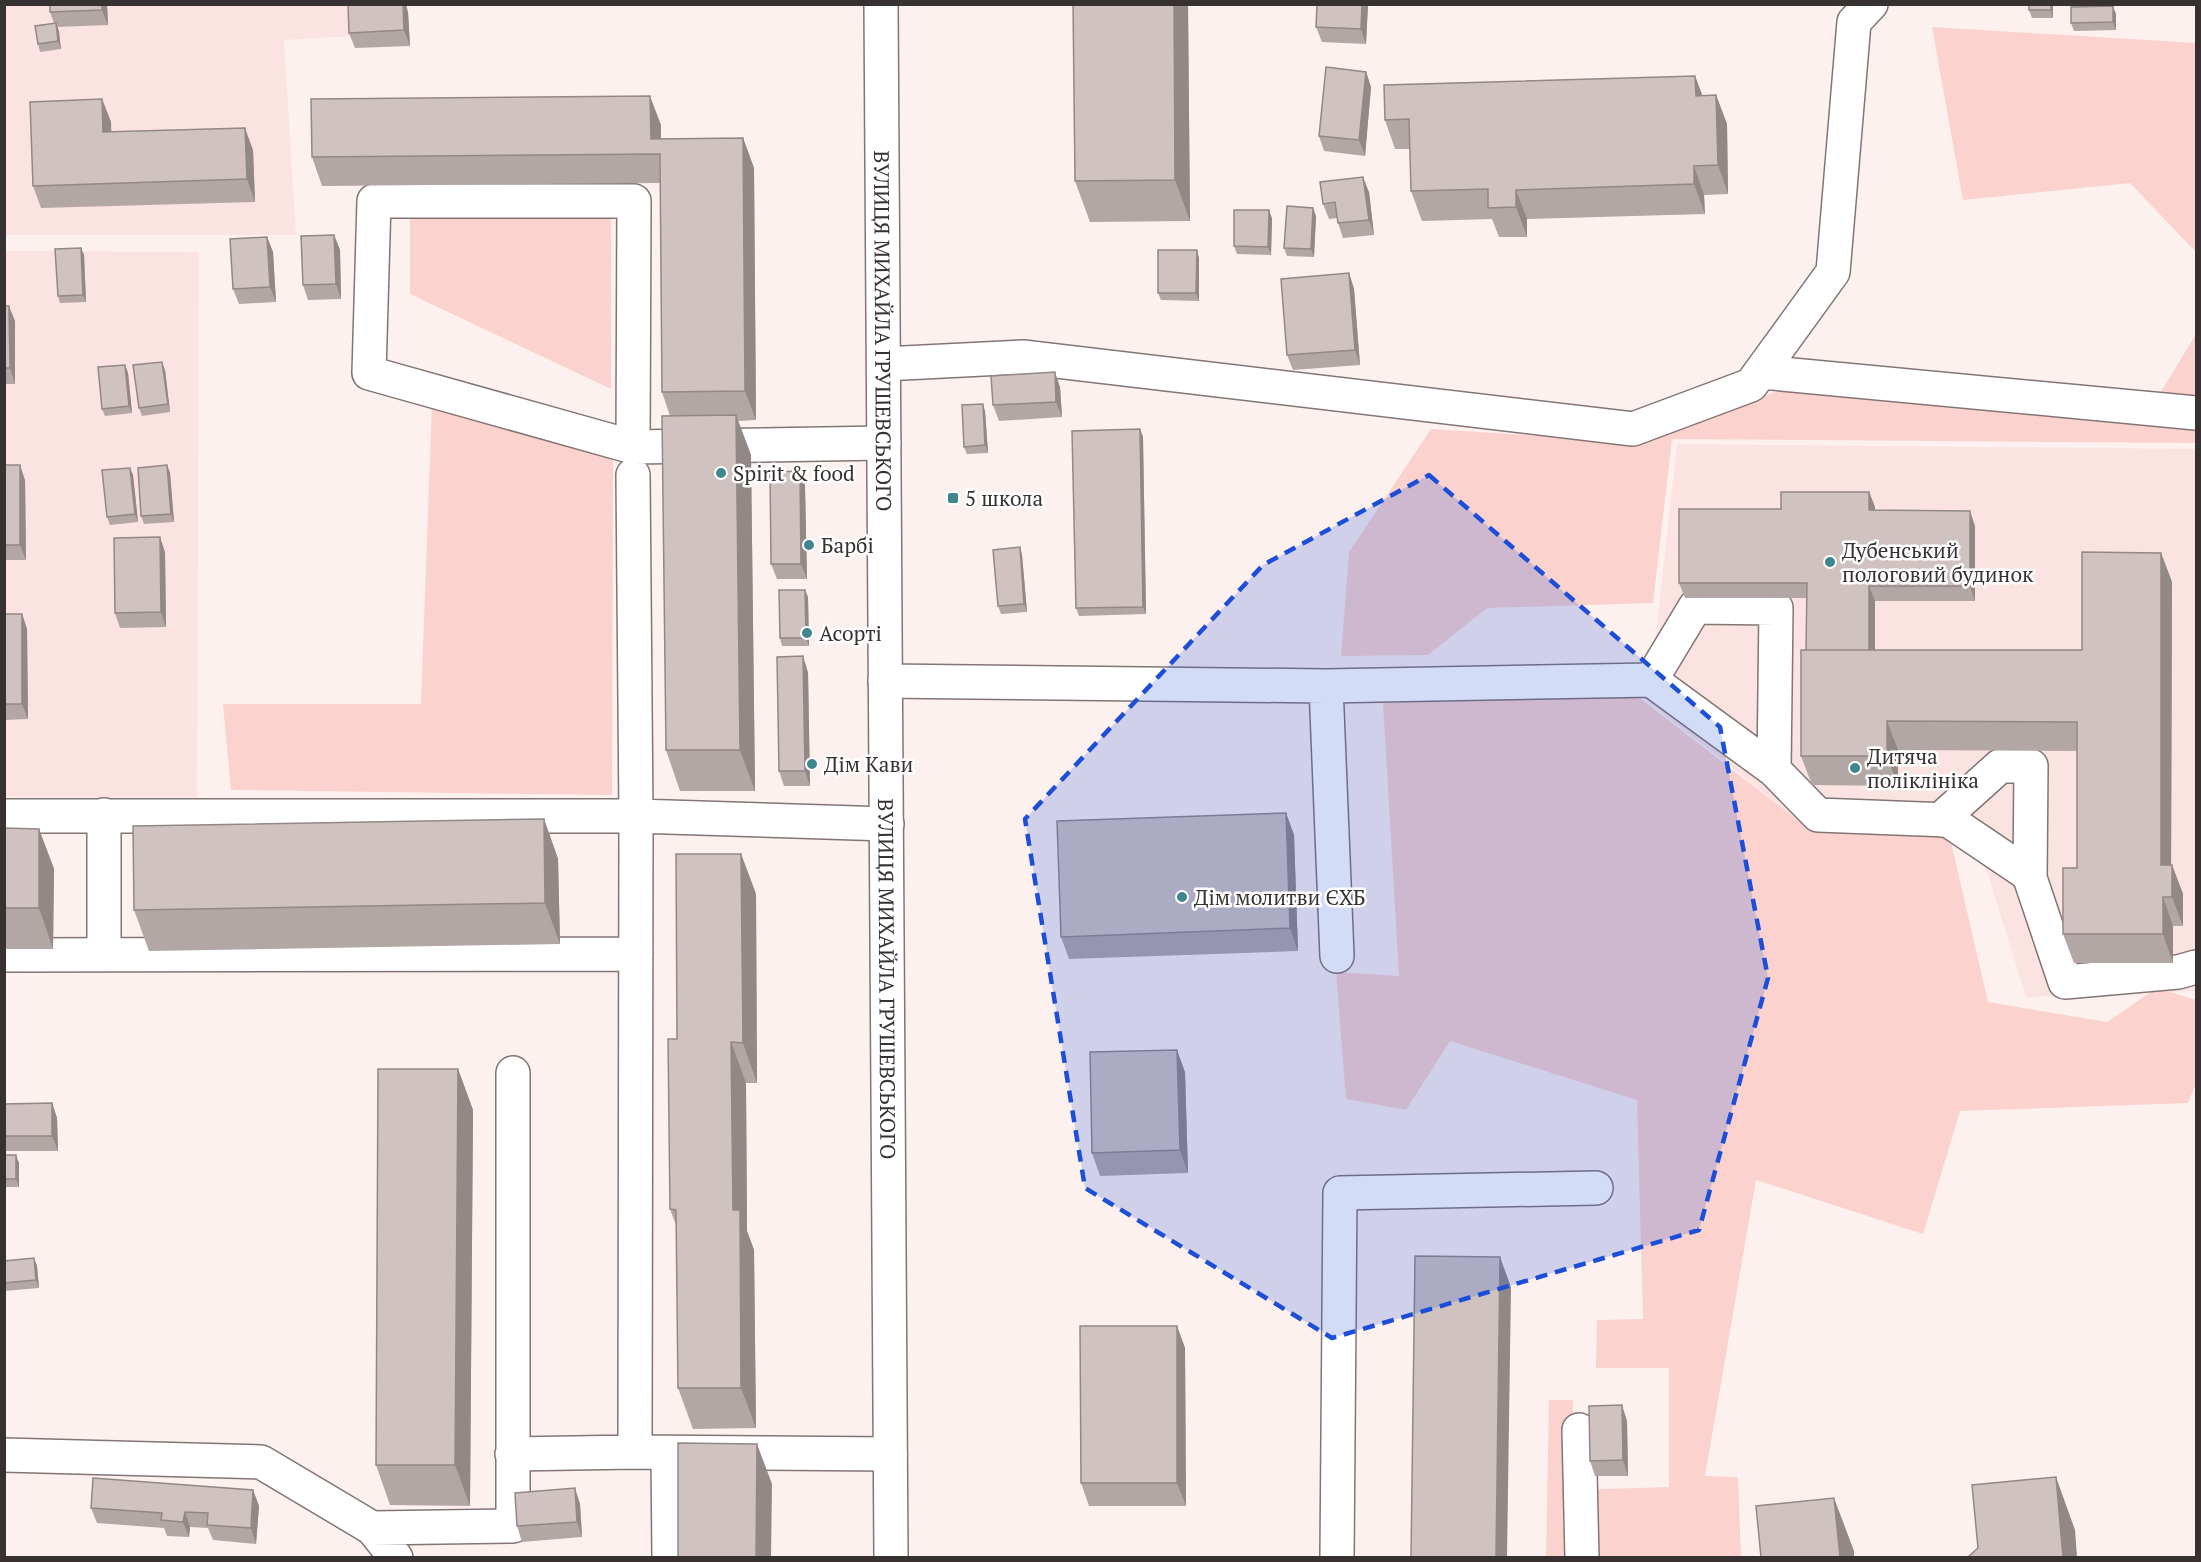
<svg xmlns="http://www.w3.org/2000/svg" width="2201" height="1562" font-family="'PT Serif',serif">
  <rect width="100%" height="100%" fill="#fdf1f0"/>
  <!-- built -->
  <path fill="#fbe3e1" d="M4 5H352L353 36 284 40 296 235H5Z
    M5 251 199 252 197 797H5Z
    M1677 444 2196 449V991L2026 997 1986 868 1941 825 1800 822 1647 700 1651 680Z"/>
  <!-- green -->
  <path fill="#fbd2cd" d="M1932 27 2196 43V252L2130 183 1963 200Z
    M611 208V389L410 294V209Z
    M2196 334V443L1672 439 1653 603 1487 608 1428 655 1341 656 1349 552 1431 429 1634 442 1789 387 2144 420Z
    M433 375 613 448 612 795 231 790 223 704H421Z
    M1637 696 1800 822 1947 825 1988 1002 2107 1022 2157 988 2196 1000V1083L2188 1103 1960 1111 1923 1234 1756 1180 1705 1476 1738 1477 1741 1557H1546L1549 1400H1573V1490L1669 1487V1368H1596L1597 1320 1643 1319 1637 1100 1450 1041 1406 1110 1346 1099 1336 972 1399 976 1383 703Z"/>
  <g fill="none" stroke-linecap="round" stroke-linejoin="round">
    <defs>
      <path id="minor" d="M884 364 1023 357 1633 429 1751 385 1833 272 1854 22 1871 4
        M1761 372 2196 413
        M633 447 634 201H374L369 373 633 447 884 443
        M633 475 636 816 635 1452 890 1454
        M1651 680 1695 607 1776 608 1774 770
        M885 681 1326 686 1651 680 1774 770 1818 815 1948 820 2025 872 2030 878 2065 982 2178 972 2196 967
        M1326 686 1337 956
        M4 816H636L887 824
        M1940 820 2000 766H2031L2030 878
        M4 955 636 954
        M104 955V815
        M1579 1430 1582 1558
        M668 1453 669 1558
        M512 1454 635 1452
        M4 1455 261 1462 372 1528 513 1526V1073
        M372 1528 396 1558
        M1337 1558 1340 1193 1596 1188"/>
      <g id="major">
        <path id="s1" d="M881 4 891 1558"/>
      </g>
    </defs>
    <!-- minor casing -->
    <use href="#minor" stroke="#827574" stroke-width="36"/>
    <!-- major casing -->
    <use href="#major" stroke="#827574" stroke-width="36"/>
    <!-- minor -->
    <use href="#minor" stroke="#fff" stroke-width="33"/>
    <!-- major -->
    <use href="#major" stroke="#fff" stroke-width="33"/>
  </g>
  <!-- wall -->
  <path fill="#b3a7a5" d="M50 4H107L108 25 57 27 61 49 40 52 38 44 54 23 50 12Z
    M1073 4H1188L1190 221 1090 222 1075 181Z
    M1368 4 1366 44 1322 42 1316 27Z
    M2029 4H2053V18H2032L2029 10Z
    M408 12 410 46 355 48 349 33Z
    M2116 14V30L2074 31 2071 23Z
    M1366 72 1371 87 1365 156 1324 151 1319 136Z
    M1695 76 1702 95H1716L1727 124 1728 194 1704 195 1705 214 1527 219V237H1499L1492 219 1422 221 1411 191 1410 149H1395L1385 120Z
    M102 99 111 122V132L253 150 255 202 41 208 33 186Z
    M661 125V139L743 138 754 168 756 420 738 421 751 455 755 791H680L666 750 670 416 662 392 660 183 322 186 312 157Z
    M1369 192 1374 235 1343 238 1338 223 1337 218 1329 219 1323 204Z
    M1316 216 1314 257 1287 256 1284 248Z
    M1272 218 1271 255 1237 254 1234 246Z
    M334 235 340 250 341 299 308 300 303 285Z
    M267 237 273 252 276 302 239 304 233 289Z
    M81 248 84 255 86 302 60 303 58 296Z
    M1199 258V301L1161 300 1158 293Z
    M1349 273 1354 289 1360 365 1293 370 1287 355Z
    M4 306 15 321V384H4Z
    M125 365 128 373 132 413 105 416 102 409Z
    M165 370 170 412 142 416 139 408Z
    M1060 387 1062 417 999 421 993 405Z
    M985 411 988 453 967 454 964 447Z
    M1140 429 1143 437 1146 614 1079 616 1076 608Z
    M4 465 25 480 26 560H4Z
    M167 465 170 473 174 522 144 524 141 516Z
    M130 468 133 475 138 522 110 525 107 517Z
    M800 471 805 486 807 579H777L771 564Z
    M1869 492 1875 507V510L1975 526V601H1875V650H2082L2161 553 2172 582 2171 865H2172L2183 894V926H2173V963H2074L2063 934 2077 868V751L1898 750V786L1812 785 1801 756 1806 650 1807 598H1685L1679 583 1781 509Z
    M1020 547 1022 555 1027 612 1001 614 998 606Z
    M165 552 166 627 120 628 115 613Z
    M808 597 809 646H782L780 638Z
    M4 614H22L27 629 28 719 4 720Z
    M808 672 810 786H784L779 771Z
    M1286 813 1294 835 1298 951 1069 959 1061 937Z
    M544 819 558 859 560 944 149 951 134 910Z
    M4 828 39 829 54 869 53 949H4Z
    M741 854 756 894 757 1083H746L747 1231 754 1250 756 1428 693 1429 678 1388 677 1228 670 1209Z
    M458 1069 473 1110 470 1506 390 1505 376 1465Z
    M1185 1072 1188 1173 1100 1176 1092 1153Z
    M52 1103 57 1118 58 1151H4V1104Z
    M4 1155 19 1163V1187H4Z
    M34 1258 37 1266 39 1288 4 1291V1261Z
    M1177 1326 1185 1348 1186 1506H1089L1081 1483Z
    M1627 1421 1628 1476H1595L1590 1461Z
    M253 1490 259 1506 256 1544 213 1540 208 1528 190 1527 189 1537 167 1536 164 1528 97 1523 91 1508Z
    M580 1504 582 1537 522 1542 517 1526Z"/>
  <!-- shaded-wall -->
  <path fill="#928886" d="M102 4H107L108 25 102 10Z
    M403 4H406L408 12 410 46 404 30Z
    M1174 4H1188L1190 221 1175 180Z
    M1362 4H1368L1366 44 1361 29Z
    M2051 4H2053V18L2051 10Z
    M2113 6 2116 14V30L2113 22Z
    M56 23 59 31 61 49 58 41Z
    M1366 72 1371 87 1365 156 1359 140Z
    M1695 76 1706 105 1696 96Z
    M1716 95 1727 124 1728 194 1718 165Z
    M650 96 661 125V158L651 139Z
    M102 99 111 122 112 155 103 132Z
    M245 128 253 150 255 202 247 179Z
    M743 138 754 168 756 420 745 391Z
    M1694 166 1704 195 1705 214 1694 184Z
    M1363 177 1369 192 1374 235 1369 220Z
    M1516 190 1527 219V237L1516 207Z
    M1313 208 1316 216 1314 257 1311 249Z
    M1269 210 1272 218 1271 255 1268 247Z
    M334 235 340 250 341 299 336 284Z
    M267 237 273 252 276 302 270 287Z
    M81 248 84 255 86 302 83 295Z
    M1197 250 1199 258V301L1196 293Z
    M1349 273 1354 289 1360 365 1355 350Z
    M9 306 15 321V384L10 368Z
    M162 362 165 370 170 412 168 404Z
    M125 365 128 373 132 413 129 406Z
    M1055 372 1060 387 1062 417 1056 402Z
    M983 404 985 411 988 453 985 445Z
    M736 415 751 455 755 791 740 750Z
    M1140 429 1143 437 1146 614 1143 607Z
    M20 465 25 480 26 560 20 545Z
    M167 465 170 473 174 522 171 514Z
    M130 468 133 475 138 522 135 514Z
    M800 471 805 486 807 579 801 564Z
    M1869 492 1875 507V526L1869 510Z
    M1970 511 1975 526V601L1970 586Z
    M160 537 165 552 166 627 161 612Z
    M1020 547 1022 555 1027 612 1024 604Z
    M2161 553 2172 582 2171 894 2161 865Z
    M1869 586 1875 601V679L1869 664Z
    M805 590 808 597 809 646 806 638Z
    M22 614 27 629 28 719 22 704Z
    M803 656 808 672 810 786 805 771Z
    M1887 721 1898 750V786L1887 756Z
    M1286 813 1294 835 1298 951 1290 928Z
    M544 819 558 859 560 944 545 903Z
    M39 829 54 869 53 949 39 908Z
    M741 854 756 894 757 1083 743 1043Z
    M2172 865 2183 894V926L2172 897Z
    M2163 897 2173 926V963L2163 934Z
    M731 1042 746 1083 747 1231 754 1250 756 1428 741 1388 733 1210Z
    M1177 1050 1185 1072 1188 1173 1180 1150Z
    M458 1069 473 1110 470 1506 455 1465Z
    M52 1103 57 1118 58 1151 52 1136Z
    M16 1155 19 1163V1187L16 1179Z
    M1500 1257 1511 1287 1507 1557H1496Z
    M34 1258 37 1266 39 1288 36 1280Z
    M1177 1326 1185 1348 1186 1506 1177 1483Z
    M1622 1405 1627 1421 1628 1476 1623 1460Z
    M757 1444 772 1484 771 1557H756Z
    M2056 1477 2075 1530 2077 1557H2063Z
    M575 1488 580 1504 582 1537 577 1522Z
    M253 1490 259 1506 256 1544 251 1528Z
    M1834 1498 1854 1551V1557H1840Z
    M185 1512 190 1527 189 1537 183 1522Z"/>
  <!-- building -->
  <path fill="#d0c2c0" stroke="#928886" stroke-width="1.5" d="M50 4H102V10L50 12Z
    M348 4H403L404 30 349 33Z
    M1073 4H1174L1175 180 1075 181Z
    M1317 4H1362L1361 29 1316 27Z
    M2029 4H2051V10H2029Z
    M2113 6V22L2071 23V7Z
    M56 23 58 41 38 44 35 26Z
    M1326 67 1366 72 1359 140 1319 136Z
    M1695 76 1696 96 1716 95 1718 165 1694 166V184L1516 190V207L1488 208V189L1411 191 1409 119 1385 120 1384 85Z
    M650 96 651 139 743 138 745 391 662 392 660 154 312 157 311 99Z
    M102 99 103 132 245 128 247 179 33 186 30 102Z
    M1363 177 1369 220 1338 223 1335 202 1323 204 1320 182Z
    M1287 206 1313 208 1311 249 1284 248Z
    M1234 210H1269L1268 247 1234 246Z
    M334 235 336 284 303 285 301 236Z
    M267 237 270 287 233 289 230 239Z
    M81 248 83 295 58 296 55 249Z
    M1158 250H1197L1196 293H1158Z
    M1349 273 1355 350 1287 355 1281 279Z
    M4 306H9L10 368H4Z
    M162 362 168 404 139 408 133 365Z
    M125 365 129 406 102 409 98 367Z
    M1055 372 1056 402 993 405 991 376Z
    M983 404 985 445 964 447 962 405Z
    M736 415 740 750H666L662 416Z
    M1140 429 1143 607 1076 608 1072 431Z
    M4 465H20V545H4Z
    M167 465 171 514 141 516 138 468Z
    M130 468 135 514 107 517 102 470Z
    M800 471 801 564H771L770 472Z
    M1781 492H1869V510L1970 511V586H1869V650H1806L1807 583H1679V509H1781Z
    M160 537 161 612 115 613 114 538Z
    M1020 547 1024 604 998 606 993 550Z
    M2082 552 2161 553V865H2172V897H2163V934H2063V868H2077V722L1887 721V756H1801V650H2082Z
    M779 590H805L806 638H780Z
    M4 614H22V704H4Z
    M803 656 805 771H779L777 657Z
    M1286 813 1290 928 1061 937 1057 821Z
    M544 819 545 903 134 910 133 826Z
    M4 828 39 829V908H4Z
    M676 854H741L743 1043 731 1042 733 1210H740L741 1388H678L676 1210 670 1209 668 1039H677Z
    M1177 1050 1180 1150 1092 1153 1090 1052Z
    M378 1069H458L455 1465H376Z
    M52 1103V1136H4V1104Z
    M4 1155H16V1179H4Z
    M1415 1256 1500 1257 1496 1557H1411Z
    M34 1258 36 1280 4 1283V1261Z
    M1080 1326H1177V1483H1081Z
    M1622 1405 1623 1460 1590 1461 1589 1406Z
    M678 1443 757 1444 756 1557H678Z
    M2056 1477 2063 1557H1968L1978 1548 1972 1485Z
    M93 1478 253 1490 251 1528 207 1525 208 1513 185 1512 183 1522 161 1520 162 1513 91 1508Z
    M575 1488 577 1522 517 1526 515 1493Z
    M1834 1498 1840 1557H1761L1756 1506Z"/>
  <!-- marked area -->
  <path fill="#1d4ed8" fill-opacity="0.2" stroke="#1d4ed8" stroke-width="4.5" stroke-dasharray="12 8" stroke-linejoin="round" d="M1429 475 1720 727 1768 978 1699 1230 1332 1338 1085 1188 1025 819 1263 565Z"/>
  <!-- markers -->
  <g fill="#3f868e" stroke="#fff" stroke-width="2">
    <circle cx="721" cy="473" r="6"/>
    <rect x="947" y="492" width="12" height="12" rx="3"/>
    <circle cx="809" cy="545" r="6"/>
    <circle cx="1830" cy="562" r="6"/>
    <circle cx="807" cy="633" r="6"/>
    <circle cx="812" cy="764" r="6"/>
    <circle cx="1855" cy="768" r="6"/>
    <circle cx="1182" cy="897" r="6"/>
  </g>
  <g text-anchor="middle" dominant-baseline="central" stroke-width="5" stroke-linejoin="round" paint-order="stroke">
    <!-- street labels -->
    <g font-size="21" fill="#373231" stroke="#fff">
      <text stroke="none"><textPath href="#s1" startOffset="327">ВУЛИЦЯ МИХАЙЛА ГРУШЕВСЬКОГО</textPath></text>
      <text stroke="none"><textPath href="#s1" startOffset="975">ВУЛИЦЯ МИХАЙЛА ГРУШЕВСЬКОГО</textPath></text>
    </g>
    <!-- poi labels -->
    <g font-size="21" fill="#373231" stroke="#fff" text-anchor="start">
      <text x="733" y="473">Spirit &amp; food</text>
      <text x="965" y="498">5 школа</text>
      <text x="821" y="545">Барбі</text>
      <text x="1842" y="550">Дубенський<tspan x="1842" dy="24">пологовий будинок</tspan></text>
      <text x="819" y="633">Асорті</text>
      <text x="1867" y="756">Дитяча<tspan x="1867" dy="24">поліклініка</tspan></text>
      <text x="824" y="764">Дім Кави</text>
      <text x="1194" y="897">Дім молитви ЄХБ</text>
    </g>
  </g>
  <!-- border -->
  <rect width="2201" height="1562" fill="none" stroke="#373231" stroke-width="12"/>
</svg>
